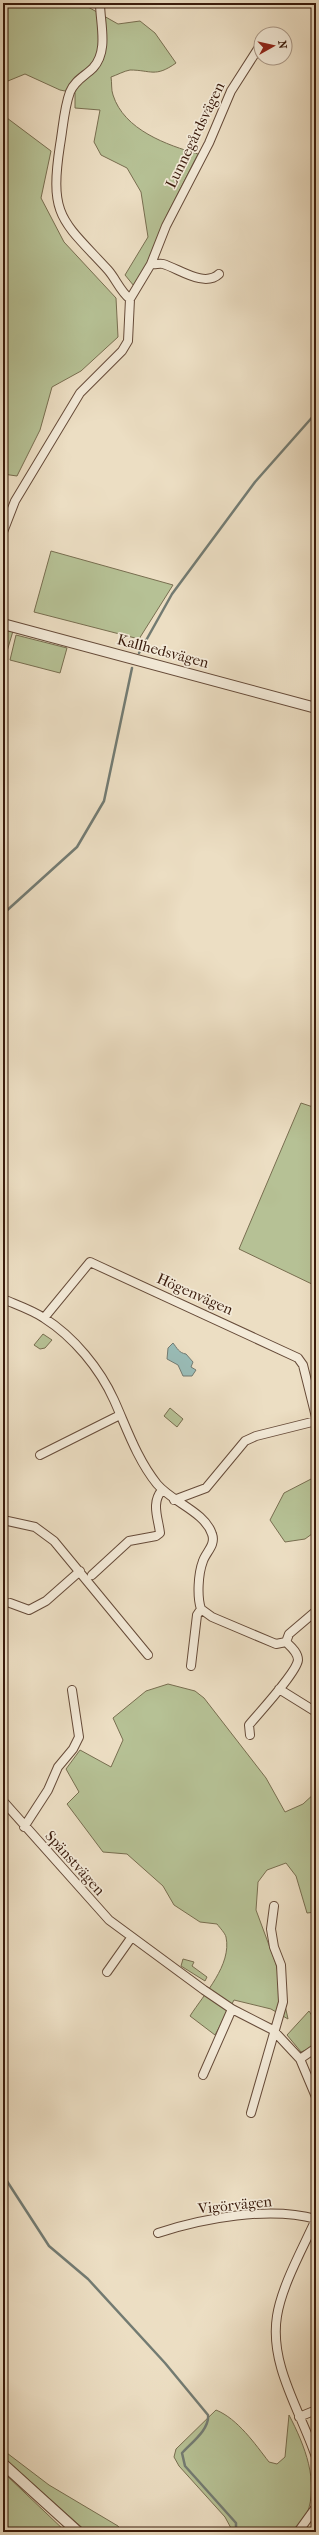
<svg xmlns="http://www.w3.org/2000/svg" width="319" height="2535" font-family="'IM FELL French Canon',serif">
  <rect width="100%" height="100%" fill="#ecdec3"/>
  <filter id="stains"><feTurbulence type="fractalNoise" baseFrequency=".005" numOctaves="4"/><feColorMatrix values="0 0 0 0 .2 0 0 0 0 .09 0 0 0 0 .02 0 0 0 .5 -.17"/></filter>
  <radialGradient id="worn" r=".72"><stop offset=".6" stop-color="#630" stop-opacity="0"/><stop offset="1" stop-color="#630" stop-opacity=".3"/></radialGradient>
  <!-- green -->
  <path fill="#b6c195" stroke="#786e50" d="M3 3H81L118 24 140 21 155 33 176 63C155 78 151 70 130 70 124 71 117 75 111 77 112 82 111 90 113 95 124 130 167 145 198 154L167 215 148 263 134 286 125 275 148 237 141 192 127 168 101 155 94 142 100 110 75 108V93L60 90 25 74 3 83Z
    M3 115 51 151 41 198 64 242 116 298 118 337 81 371 52 387 40 430 17 476 3 474Z
    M51 551 173 585 139 639 34 612Z
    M3 629 13 631 5 658H3Z
    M16 635 67 648 60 673 10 660Z
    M301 1103 316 1108V1286L239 1249Z
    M43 1334 52 1340 45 1348 40 1349 34 1345Z
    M170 1408 183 1419 177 1427 164 1416Z
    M313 1478 316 1480V1531L305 1539 285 1542 270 1520 284 1493Z
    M168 1684 195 1691 204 1698 266 1778 285 1812 303 1804 316 1792V1912L307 1913 296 1876 286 1863 267 1870 258 1882 256 1910 276 1964 288 2019 271 2009 234 2000 215 2035 190 2016C204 1994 232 1965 226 1937 225 1933 220 1928 217 1924L200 1922 174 1905 163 1886 127 1854 103 1852 67 1804 79 1792 66 1769 80 1750 111 1767 123 1740 113 1718 146 1691Z
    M183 1959 194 1962 192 1966 207 1977 205 1981 181 1966Z
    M309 2011 316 2022V2046L301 2052 287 2035Z
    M216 2410C238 2419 255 2444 269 2462L277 2464 285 2457 289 2415C305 2446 319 2481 307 2514 303 2521 297 2528 289 2531 274 2535 250 2528 232 2530L225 2517 179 2466 174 2457 176 2449Z
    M3 2450 49 2485 118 2526 123 2532H87L3 2457Z
    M3 2472 66 2532H3Z"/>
  <!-- water -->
  <path fill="#99bcb7" stroke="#737b72" d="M173 1343C177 1348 179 1353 186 1354L193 1362 191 1367 196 1370 192 1376H183L178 1365 167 1359 168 1348Z"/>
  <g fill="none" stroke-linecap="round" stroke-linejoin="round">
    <!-- stream -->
    <path stroke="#737b72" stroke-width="2.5" d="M139 653 172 594 255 482 316 413
      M3 914 77 847 104 801 132 668
      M3 2175 49 2246 88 2279 165 2363 208 2415C210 2429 191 2443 182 2453L185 2466 236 2523V2532"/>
    <defs>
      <path id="minor" d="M100 3C100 23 109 51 93 68 85 76 75 80 70 92 64 108 63 128 60 145 49 217 62 220 108 270 116 279 120 291 130 299
        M151 264C155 265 159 263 163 264 178 268 204 288 219 274
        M3 532 15 501 80 393 122 351 128 341 130 299 151 264 166 226 209 143 231 91 261 44
        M3 1299C17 1305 32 1310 44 1318 74 1337 100 1369 114 1400 127 1429 137 1459 157 1484 172 1502 205 1512 212 1534 216 1545 206 1552 203 1561 198 1574 197 1597 201 1609L212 1617 276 1644 286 1642C290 1646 298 1652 298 1660 297 1672 258 1714 249 1725L250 1735
        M44 1318 90 1262 298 1358 303 1365 316 1417
        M40 1455 120 1415
        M174 1500 206 1488 245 1441 256 1436 316 1421
        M3 1520 35 1527 54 1541 148 1655
        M92 1575 129 1541 156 1536 160 1533C158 1517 151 1503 162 1490
        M10 1603 29 1610 46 1601 80 1571
        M286 1642 289 1634 316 1611
        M191 1666 197 1615 201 1609
        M279 1689 316 1712
        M3 1801 109 1920 204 1990 232 2009 273 2030 300 2059 316 2097
        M24 1827 48 1790 58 1767 73 1749 79 1737 72 1690
        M107 1972 131 1938
        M300 2059 316 2048
        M203 2075 232 2009
        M251 2113 283 2002 281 1965 274 1947 271 1929 274 1906
        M316 2219C303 2248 282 2285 277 2316 269 2365 301 2412 316 2457
        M158 2233C203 2218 270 2206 316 2219
        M299 2417 316 2410
        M298 2532 316 2507"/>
      <path id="tertiary" d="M3 624 316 708
        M3 2464 78 2532"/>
    </defs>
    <!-- minor casing -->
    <use href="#minor" stroke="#664b39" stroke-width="10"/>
    <!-- tertiary casing -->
    <use href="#tertiary" stroke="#664b39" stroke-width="12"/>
    <!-- minor -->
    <use href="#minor" stroke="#f3ead8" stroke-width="8"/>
    <!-- tertiary -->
    <use href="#tertiary" stroke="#f3ead8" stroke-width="10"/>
  </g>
  <g text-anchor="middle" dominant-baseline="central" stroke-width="3.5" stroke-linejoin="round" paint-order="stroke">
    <!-- street labels -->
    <g font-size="15" fill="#391a0b" stroke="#f3ead8">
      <text transform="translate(195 135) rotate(-64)">Lunnegårdsvägen</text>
      <text transform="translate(163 651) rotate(15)">Kallhedsvägen</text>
      <text transform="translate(195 1294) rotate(24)">Högenvägen</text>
      <text transform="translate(75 1863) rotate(48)">Spänstvägen</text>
      <text transform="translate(235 2205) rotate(-6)">Vigörvägen</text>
    </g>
  </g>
  <!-- margin -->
  <rect width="319" height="2535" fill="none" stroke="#ecdec3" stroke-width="16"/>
  <rect x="4" y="4" width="311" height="2527" fill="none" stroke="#391a0b" stroke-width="2"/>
  <rect x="8" y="8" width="303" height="2519" fill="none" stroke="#391a0b"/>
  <!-- north arrow -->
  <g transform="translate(273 46) rotate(82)"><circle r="19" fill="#f3ead8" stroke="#a99786"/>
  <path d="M0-3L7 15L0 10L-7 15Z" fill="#8f2418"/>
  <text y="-6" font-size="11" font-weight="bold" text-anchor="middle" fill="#391a0b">N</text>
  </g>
  <rect width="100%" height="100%" filter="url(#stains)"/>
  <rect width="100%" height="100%" fill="url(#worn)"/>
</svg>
